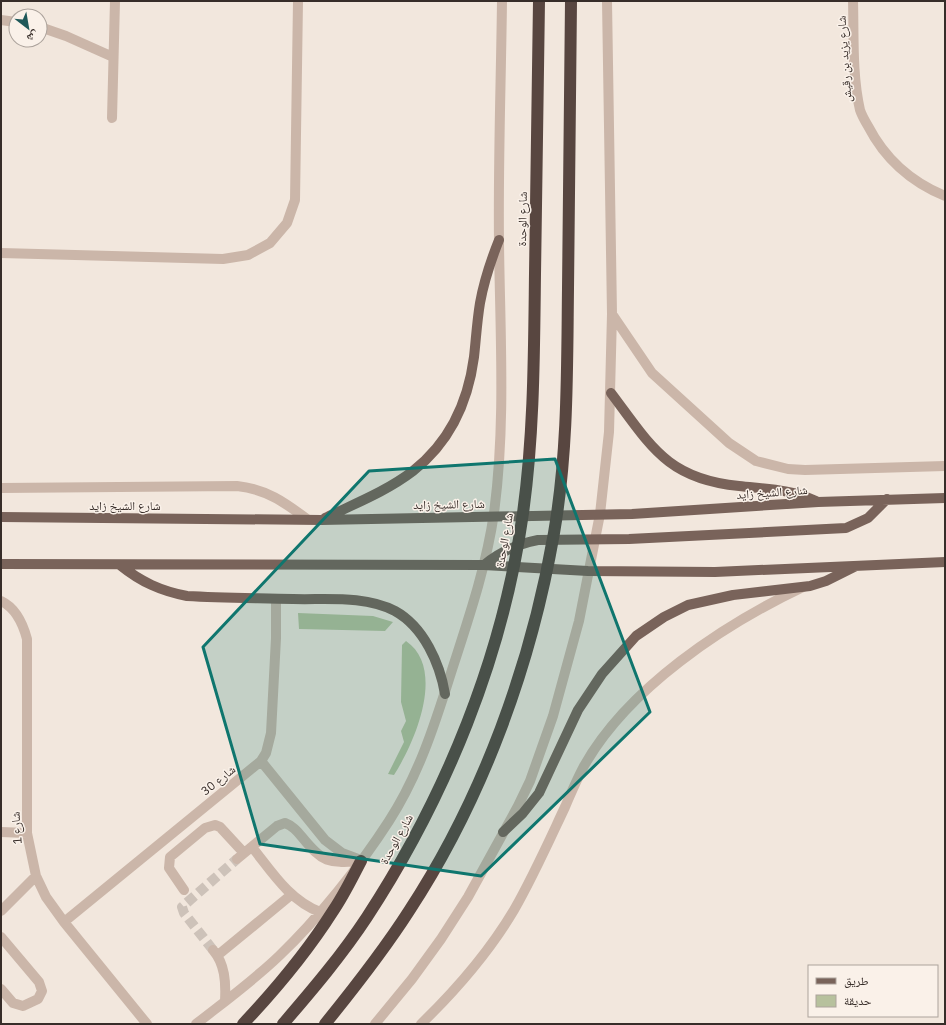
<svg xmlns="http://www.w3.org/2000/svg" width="946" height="1025" font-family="'IBM Plex Sans','Noto Naskh Arabic',sans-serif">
  <rect width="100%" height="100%" fill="#f2e7dd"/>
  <!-- green -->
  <path fill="#b7c19d" d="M298 613 373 616 393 622 385 631 299 629Z
    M406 641C447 669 414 744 394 775L388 774 404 742 401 731 406 721 401 702 402 645Z"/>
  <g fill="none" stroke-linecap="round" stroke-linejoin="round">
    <!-- minor-tunnel -->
    <path stroke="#cdc2b9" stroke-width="10" stroke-dasharray="10 5" stroke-linecap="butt" d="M213 950 184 913 182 907 237 859"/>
    <!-- minor -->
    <path stroke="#cbb6a9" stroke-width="10" d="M853 1C854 37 852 75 860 110 862 116 865 121 868 126 885 159 911 182 945 196
      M1 20 16 22
      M40 27 66 36 113 57
      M112 118 115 1
      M1 253 223 259 248 255 270 243 287 223 295 200 298 1
      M612 314 652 373 729 443 756 461 788 469 805 470 945 466
      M1 488 237 486C266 489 284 502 307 519
      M1 601C16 608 23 624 27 639V833L36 876 46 897 64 922 147 1024
      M261 761 325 840 342 853 358 859
      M1 832 27 833
      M252 847C272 872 289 900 320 912
      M237 859 277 826 285 823C293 826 297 831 302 837 324 864 328 863 361 861
      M184 890 169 868 170 857 205 828 215 825 220 827 244 853
      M1 911 36 876
      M64 922 261 761 266 753 271 733 276 638V599
      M1 937 39 982 42 991 38 999 23 1006 13 1003 1 989
      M213 950C225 964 226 982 225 1001
      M218 955 291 895
      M196 1024C224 1002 253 981 279 956 318 919 360 866 389 821 418 776 434 727 450 676 467 623 486 569 494 513 506 423 500 333 499 243 498 163 501 82 502 1
      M375 1024 412 979 441 939 468 897 518 806 530 781 553 716 579 621 600 514 609 432 612 314 607 1
      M421 1024C456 990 489 952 514 910 533 877 549 841 565 807 571 793 577 779 584 766 628 688 723 625 803 587"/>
    <!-- major -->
    <path stroke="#79635a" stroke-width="10" d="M611 393C651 446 667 479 739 486 766 489 791 489 816 501
      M1 517 321 520 632 514 818 502 945 498
      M325 518C354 504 387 491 413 471 450 442 468 403 474 357 476 339 477 321 480 303 484 281 491 260 499 240
      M1 564 484 565 588 571 715 572 945 562
      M120 565C141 582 161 591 187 596 222 598 258 598 293 599 326 600 364 595 395 611 424 627 440 664 445 694
      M484 565C501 551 517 544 538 540L629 539 846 528 868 518 887 499
      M503 832 523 813 539 793 578 710 602 674 636 636 664 617 688 605 733 595 810 586 826 581 856 566"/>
    <!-- highway -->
    <path stroke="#584640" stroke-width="12" d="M243 1024C276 989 307 952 333 911 344 895 352 878 361 861"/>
    <!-- highway-bridge -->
    <path stroke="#584640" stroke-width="12" d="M283 1024C313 989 342 955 367 917 446 796 503 656 523 513 534 434 534 354 535 274 536 183 538 92 539 1
      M325 1024C355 987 384 950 409 911 483 798 531 665 554 533 568 452 567 370 568 289 569 193 570 97 571 1"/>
  </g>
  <!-- marked area -->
  <path fill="#0f766e" fill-opacity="0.2" stroke="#0f766e" stroke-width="3" stroke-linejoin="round" d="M555 459 650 712 481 876 260 844 203 647 369 471Z"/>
  <g text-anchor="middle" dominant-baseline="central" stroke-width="3" stroke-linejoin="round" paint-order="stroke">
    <!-- street labels -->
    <g font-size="12" fill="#372d29" stroke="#faf1e9">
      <text transform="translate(844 59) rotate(-94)">شارع يزيد بن رقيش</text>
      <text transform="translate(522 219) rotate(-89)">شارع الوحدة</text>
      <text transform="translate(772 492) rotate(-4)">شارع الشيخ زايد</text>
      <text transform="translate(449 504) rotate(-1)">شارع الشيخ زايد</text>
      <text x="125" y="505">شارع الشيخ زايد</text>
      <text transform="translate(504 540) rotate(-80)">شارع الوحدة</text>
      <text transform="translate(218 780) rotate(-39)">شارع 30</text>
      <text transform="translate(16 828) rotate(-94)">شارع 1</text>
      <text transform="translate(396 839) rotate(-61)">شارع الوحدة</text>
    </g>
  </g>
  <!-- border -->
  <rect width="946" height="1025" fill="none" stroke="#372d29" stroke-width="4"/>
  <!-- legend -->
  <rect x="808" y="965" width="130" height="52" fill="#faf1e9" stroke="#aca39c"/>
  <rect x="816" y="978" width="20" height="6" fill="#79635a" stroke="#aca39c"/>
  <text x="844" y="985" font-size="12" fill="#372d29">طريق</text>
  <rect x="816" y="995" width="20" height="12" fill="#b7c19d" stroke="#aca39c"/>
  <text x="844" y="1005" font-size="12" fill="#372d29">حديقة</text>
  <!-- north arrow -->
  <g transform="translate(28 28) rotate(149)"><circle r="19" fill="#faf1e9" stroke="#aca39c"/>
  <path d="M0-3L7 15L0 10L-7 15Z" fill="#1e5859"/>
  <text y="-6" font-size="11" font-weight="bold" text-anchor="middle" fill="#372d29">ش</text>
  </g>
</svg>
